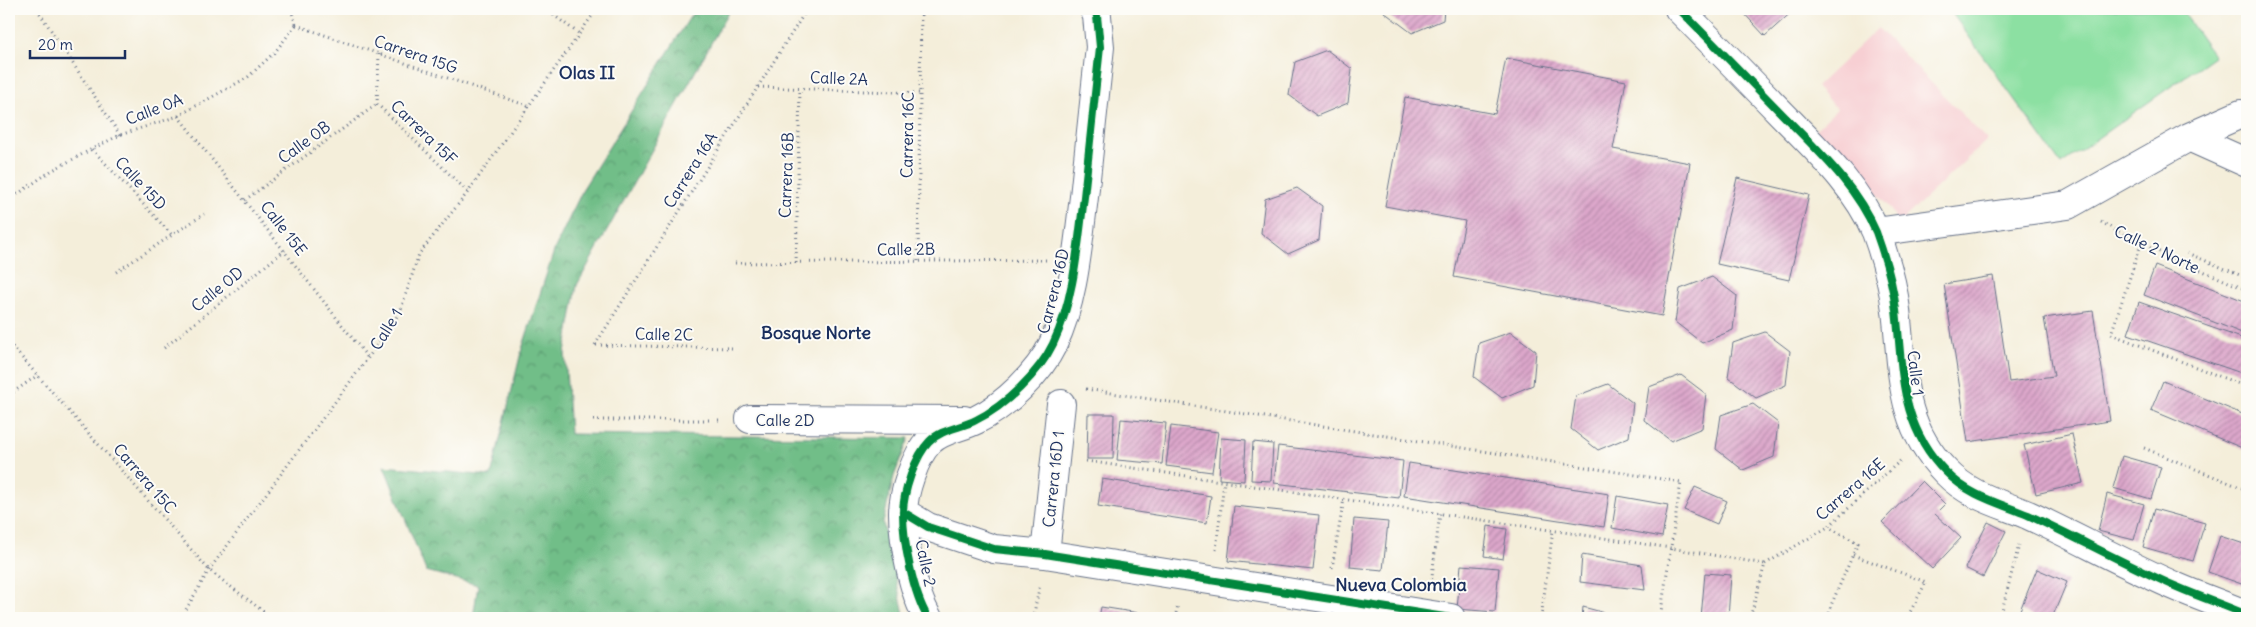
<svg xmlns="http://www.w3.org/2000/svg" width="2256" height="627" font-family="Delius,sans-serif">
  <defs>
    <pattern id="forest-crowns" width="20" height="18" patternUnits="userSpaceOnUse" patternTransform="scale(1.25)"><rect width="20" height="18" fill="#71be88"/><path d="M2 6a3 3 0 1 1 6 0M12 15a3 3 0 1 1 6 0" fill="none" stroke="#5c9b72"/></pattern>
    <pattern id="building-hatch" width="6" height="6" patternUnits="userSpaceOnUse" patternTransform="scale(1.25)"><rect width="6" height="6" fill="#dda7cb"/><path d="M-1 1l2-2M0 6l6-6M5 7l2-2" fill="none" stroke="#b288a8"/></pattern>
  </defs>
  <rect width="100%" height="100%" fill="#fdfcf7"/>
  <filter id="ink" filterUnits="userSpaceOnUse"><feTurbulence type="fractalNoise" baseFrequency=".02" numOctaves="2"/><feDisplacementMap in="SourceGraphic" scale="10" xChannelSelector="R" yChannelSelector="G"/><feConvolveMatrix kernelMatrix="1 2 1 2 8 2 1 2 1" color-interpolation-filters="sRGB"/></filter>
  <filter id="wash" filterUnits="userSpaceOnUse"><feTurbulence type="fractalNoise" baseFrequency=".0096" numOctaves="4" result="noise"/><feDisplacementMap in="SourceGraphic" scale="20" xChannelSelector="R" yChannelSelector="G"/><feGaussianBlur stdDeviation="1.12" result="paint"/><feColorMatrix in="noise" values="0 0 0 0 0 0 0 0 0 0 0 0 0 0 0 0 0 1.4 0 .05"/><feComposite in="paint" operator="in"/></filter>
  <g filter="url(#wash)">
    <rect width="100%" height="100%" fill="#f4eeda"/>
    <!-- built -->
    <path fill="#f7cfd3" d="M1878 28 1987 140 1898 224 1891 209 1815 130 1837 109 1816 87Z"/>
    <!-- forest -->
    <path fill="url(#forest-crowns)" stroke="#467673" d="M695 9H730L577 285 565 353 570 434 909 438 894 476 883 523 905 618H473L478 585 426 571 384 466 491 476 521 352 555 248 584 187Z"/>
    <!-- garden -->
    <path fill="#8ce0a2" stroke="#548880" d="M1949 9H2181L2214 56 2061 164Z"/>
    <g id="blocks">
      <!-- building -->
      <path fill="url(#building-hatch)" d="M1385 9H1444L1443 20 1412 33 1384 12Z
        M1740 9H1795L1765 36Z
        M1327 50 1352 69 1348 103 1317 116 1289 95 1295 62Z
        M1506 58 1626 81 1613 149 1690 163 1662 316 1454 277 1465 221 1385 206 1405 97 1495 114Z
        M1737 178 1809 195 1789 280 1717 264Z
        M1297 188 1322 206 1319 240 1288 254 1261 233 1265 199Z
        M2155 266 2247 302V335L2144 295Z
        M1993 276 2009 382 2054 376 2044 318 2093 311 2110 421 1968 442 1944 284Z
        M1712 277 1737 296 1733 330 1702 343 1675 322 1680 289Z
        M2139 302 2247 340V375L2128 334Z
        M1511 332 1536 351 1533 385 1502 398 1474 377 1479 343Z
        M1765 332 1790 351 1786 385 1756 398 1728 377 1733 343Z
        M1681 375 1706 394 1702 428 1671 441 1644 420 1649 387Z
        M2163 381 2247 416V450L2151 410Z
        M1608 384 1633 403 1629 437 1598 450 1571 429 1576 396Z
        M1753 404 1778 423 1774 457 1743 470 1716 449 1721 415Z
        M1088 414H1114L1113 459H1087Z
        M1121 419 1166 423 1162 464 1117 460Z
        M1171 426 1218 432 1212 472 1166 466Z
        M2072 434 2083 483 2036 494 2024 445Z
        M1221 438 1246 440 1244 481 1219 479Z
        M1253 442 1273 444 1271 481 1251 480Z
        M1278 446 1403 461 1399 498 1274 483Z
        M2122 456 2161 467 2151 499 2113 488Z
        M1409 463 1609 494 1604 527 1404 496Z
        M1102 479 1211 496 1207 523 1098 506Z
        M1922 481 1945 504 1935 514 1961 538 1932 569 1882 522Z
        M1695 487 1727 501 1717 524 1684 510Z
        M2107 494 2144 504 2134 540 2098 531Z
        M1617 496 1668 505 1662 537 1612 528Z
        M1234 506 1319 515 1313 570 1228 561Z
        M2154 509 2205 523 2193 561 2143 547Z
        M1354 519 1388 522 1383 570 1350 567Z
        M1988 522 2006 531 1983 577 1965 568Z
        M1488 526 1507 529 1503 559 1484 556Z
        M2220 536 2247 545V586L2208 572Z
        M1582 555 1642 565 1645 590 1580 582Z
        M1461 565 1499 568 1495 612 1457 609Z
        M2037 569 2067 582 2052 618H2039L2020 610Z
        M1705 573 1731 575 1728 618H1701Z
        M1101 607 1164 617V618H1099Z
        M1583 607 1624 618H1582Z"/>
    </g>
  </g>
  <g filter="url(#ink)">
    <use href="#blocks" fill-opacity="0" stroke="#677289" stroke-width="1"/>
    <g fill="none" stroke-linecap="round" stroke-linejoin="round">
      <defs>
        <path id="minor" d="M1679 9C1714 44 1748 79 1782 114 1817 150 1856 185 1876 232 1885 257 1893 284 1896 310 1903 371 1899 425 1946 472 1969 496 1999 503 2028 515 2078 538 2126 565 2177 587 2200 597 2224 605 2247 615
          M2189 137 2247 163
          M1876 232 2068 205 2189 137 2241 114 2247 115
          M750 419 964 420
          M903 512 928 527 994 549 1045 554 1451 618
          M1045 554 1061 404
          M928 618C913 593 903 542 903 513 903 493 915 456 929 442 941 429 961 428 976 420 1005 406 1039 373 1053 344 1074 301 1078 244 1084 197 1089 147 1095 97 1100 47L1097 16 1094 9"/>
      </defs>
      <!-- minor casing -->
      <use href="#minor" stroke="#677289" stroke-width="30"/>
      <!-- path -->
      <path stroke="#677289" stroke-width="3" stroke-dasharray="1 4" stroke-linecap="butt" d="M37 9 120 135
        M291 9 296 25
        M545 9 578 33
        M296 25 528 106
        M379 54 377 104 468 192
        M758 87 920 93
        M178 116 368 358
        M92 149 172 235
        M9 200 51 171 92 149 120 135 178 116 248 77 275 52 296 25
        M245 200 377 104
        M2101 222 2141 244 2247 290
        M2141 244 2111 334 2247 387
        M2187 253 2247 278
        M918 261 921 9
        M735 263 1046 260
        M796 263 800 89
        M116 272 204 214
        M9 343 209 570 272 618
        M595 345 807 9
        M596 345 732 348
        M164 348 285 250
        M1086 389 1681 482 1660 618
        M9 395 38 375
        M593 420H720
        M2144 448 2247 490
        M1086 461 1671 548 1765 564 1750 618
        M1216 550 1224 482
        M1853 555 1926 582 1907 618
        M1765 564 1828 527 1901 460
        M1332 568 1344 499
        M1431 584 1440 513
        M181 618 209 570 368 358 400 312 419 254 468 192 597 9
        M1033 618 1040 584
        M1175 618 1178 605
        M1541 618 1553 530
        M1828 618 1832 603 1858 543 1828 527
        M2000 618 2019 545"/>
      <!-- minor -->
      <use href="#minor" stroke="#fff" stroke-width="28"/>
      <defs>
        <path id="cycleway" d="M1679 9C1714 44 1748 79 1782 114 1817 150 1856 185 1876 232 1885 257 1893 284 1896 310 1903 371 1899 425 1946 472 1969 496 1999 503 2028 515 2078 538 2126 565 2177 587 2200 597 2224 605 2247 615
          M903 512 928 527 994 549 1045 554 1451 618
          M928 618C913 593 903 542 903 513 903 493 915 456 929 442 941 429 961 428 976 420 1005 406 1039 373 1053 344 1074 301 1078 244 1084 197 1089 147 1095 97 1100 47L1097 16 1094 9"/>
      </defs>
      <!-- cycleway casing -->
      <use href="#cycleway" stroke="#fdfcf7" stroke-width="11"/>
      <!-- cycleway -->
      <use href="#cycleway" stroke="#00873e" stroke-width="8"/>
    </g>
  </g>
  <g text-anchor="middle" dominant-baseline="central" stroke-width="4" stroke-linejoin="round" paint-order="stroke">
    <!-- street labels -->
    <g font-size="16" fill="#1b2f5e" stroke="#fdfcf7">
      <text transform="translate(416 54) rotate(19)">Carrera 15G</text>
      <text transform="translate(839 78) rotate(2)">Calle 2A</text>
      <text transform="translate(154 109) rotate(-21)">Calle 0A</text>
      <text transform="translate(424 132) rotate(44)">Carrera 15F</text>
      <text transform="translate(907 135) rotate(-89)">Carrera 16C</text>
      <text transform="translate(304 142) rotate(-36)">Calle 0B</text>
      <text transform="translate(690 170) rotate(-58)">Carrera 16A</text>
      <text transform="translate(786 175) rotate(-88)">Carrera 16B</text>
      <text transform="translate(141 183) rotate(47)">Calle 15D</text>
      <text transform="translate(284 228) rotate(52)">Calle 15E</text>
      <text transform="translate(906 249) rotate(-1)">Calle 2B</text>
      <text transform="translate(2157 249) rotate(25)">Calle 2 Norte</text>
      <text transform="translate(217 289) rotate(-39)">Calle 0D</text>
      <text transform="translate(1053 291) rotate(-76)">Carrera 16D</text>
      <text transform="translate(386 329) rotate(-58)">Calle 1</text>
      <text transform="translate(664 334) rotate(1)">Calle 2C</text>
      <text transform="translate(1916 373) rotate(83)">Calle 1</text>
      <text x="785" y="420">Calle 2D</text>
      <text transform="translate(145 478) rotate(49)">Carrera 15C</text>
      <text transform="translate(1053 479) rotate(-84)">Carrera 16D 1</text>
      <text transform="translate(1850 489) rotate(-41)">Carrera 16E</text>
      <text transform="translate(926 563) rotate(78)">Calle 2</text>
    </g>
    <!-- neighbourhood labels -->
    <g font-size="18" font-weight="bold" fill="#1b2f5e" stroke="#fdfcf7">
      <text x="587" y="72">Olas II</text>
      <text x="816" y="332">Bosque Norte</text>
      <text x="1401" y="584">Nueva Colombia</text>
    </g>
  </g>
  <!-- margin -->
  <rect width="2256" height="627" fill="none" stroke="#fdfcf7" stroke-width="30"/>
  <!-- scale -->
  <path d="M30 50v8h95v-8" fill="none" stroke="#1b2f5e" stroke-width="2.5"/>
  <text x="38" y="50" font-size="15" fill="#1b2f5e" stroke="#fdfcf7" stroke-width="4" paint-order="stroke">20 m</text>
</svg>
